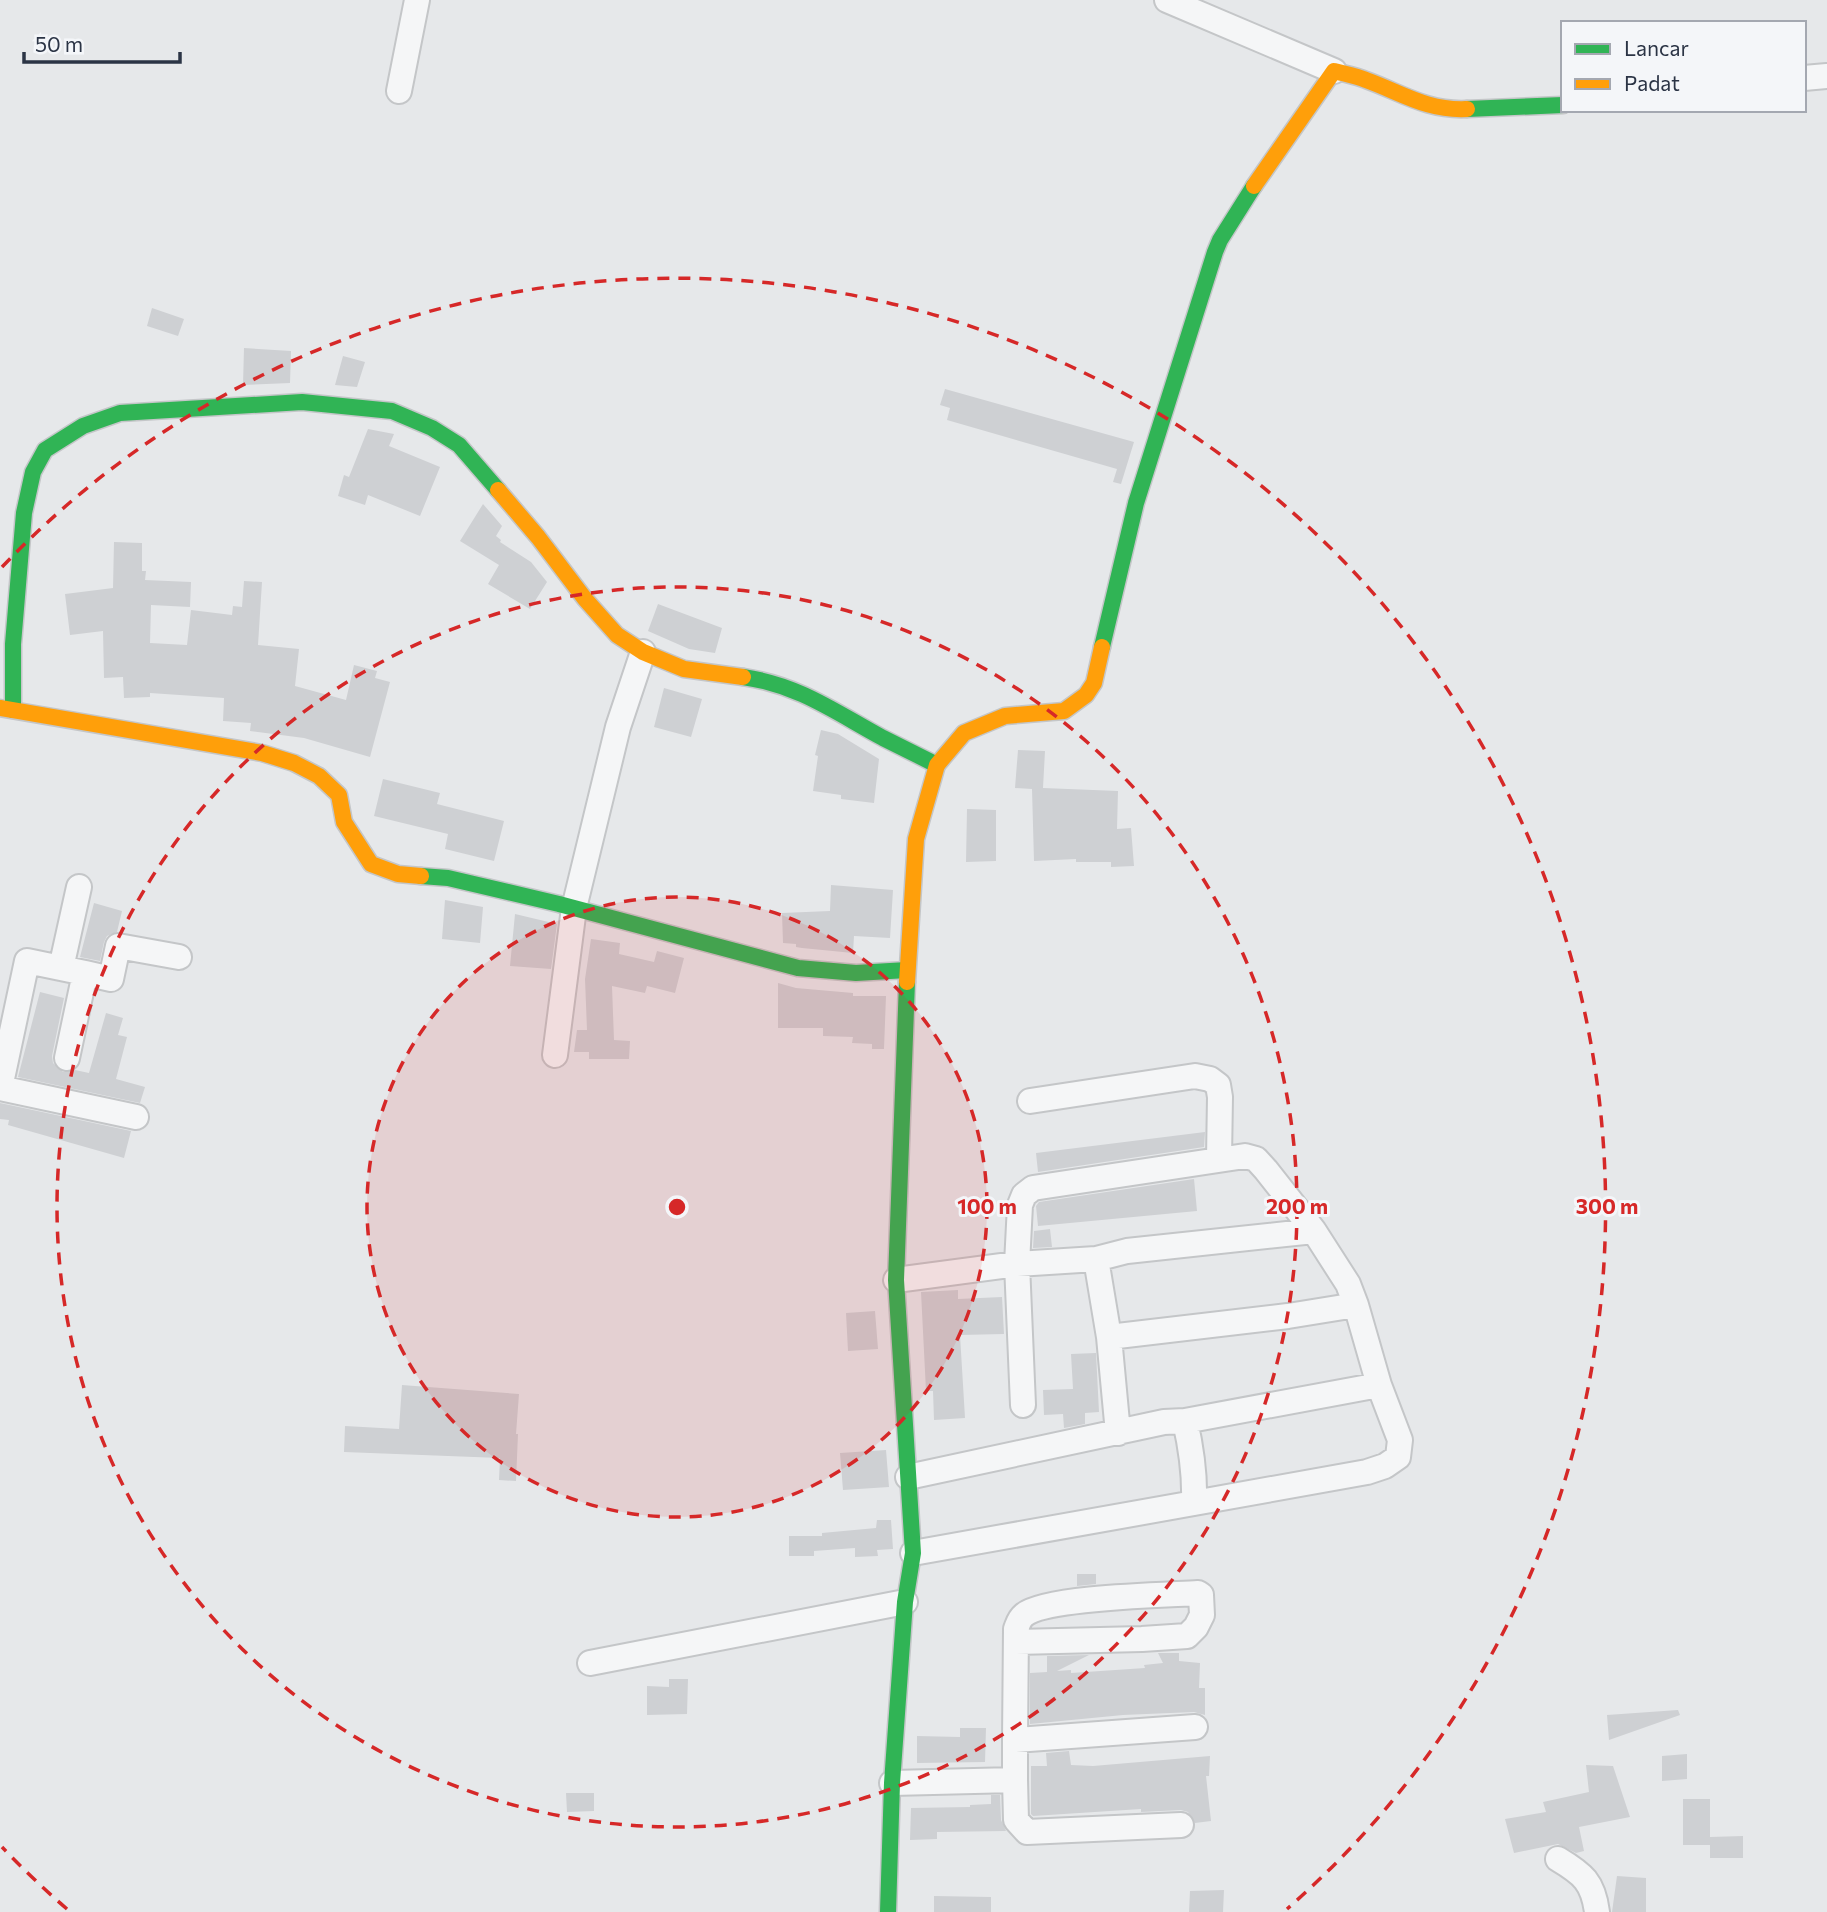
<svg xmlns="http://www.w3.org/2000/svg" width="1827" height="1912" font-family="Commissioner,sans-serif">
  <rect width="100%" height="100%" fill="#e6e8ea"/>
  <!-- building -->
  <path fill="#ced0d3" d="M152 308 184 319 178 336 147 326Z
    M244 348 291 351 290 383 243 385Z
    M343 356 365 362 357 387 335 385Z
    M945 389 1134 442 1121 484 1113 482 1117 469 947 420 950 408 940 405Z
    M368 429 394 434 389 446 440 467 420 516 368 495 365 505 338 496 344 475 349 477Z
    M483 504 502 526 496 536 501 540 500 542 531 562 547 582 530 609 488 584 499 565 460 541Z
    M114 542 142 543V571H146L145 580 191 582 190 607 151 605 150 643 187 645 191 610 232 615 233 606 242 607 244 581 262 582 258 645 299 649 295 686 346 700 354 665 377 671 375 678 390 682 370 757 304 738 250 731 251 723 223 721 224 698 150 693V697L124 698 123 677 104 678 103 631 70 635 65 594 113 588Z
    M658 604 722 628 715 653 689 649 648 631Z
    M664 688 702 699 691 737 654 727Z
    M821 730 838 734 879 759 874 803 841 799V795L813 791 818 756 815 755Z
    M1018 750 1045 751 1043 788 1118 791 1117 829 1131 828 1134 866 1111 867V862H1076V859L1034 861 1032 789 1015 788Z
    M383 779 440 793 437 804 504 821 494 861 445 849 448 834 374 816Z
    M967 809 996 810V861L966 862Z
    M831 885 893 890 890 938 854 936 853 953 802 948 796 947V944L783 943 782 913 830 911Z
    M445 900 483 907 480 943 442 939Z
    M94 903 122 911 117 932 107 936 104 942 100 961 80 957Z
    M515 914 557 924 551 969 510 966Z
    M591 939 620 943 619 954 654 962 657 951 684 958 675 993 647 986 645 993 612 986 614 1040 630 1041 629 1059H589V1052H574L577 1030H587L585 979Z
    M778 983 796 988 853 993V996H886L884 1049H872V1044L852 1043 853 1037 823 1036V1028H778Z
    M40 992 64 998 52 1056 53 1063 63 1072 75 1070 89 1073 106 1013 123 1018 118 1035 127 1037 116 1079 145 1087 140 1103 18 1077Z
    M0 1103 131 1131 124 1158 8 1125 9 1120 0 1119Z
    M1205 1132 1204 1147 1038 1172 1036 1153Z
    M1194 1179 1197 1211 1038 1226 1036 1206 1039 1202Z
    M1050 1229 1052 1247 1033 1248 1034 1231Z
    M958 1290V1299L1002 1297 1004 1334 960 1335 965 1418 934 1420 933 1391H926L921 1292Z
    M875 1311 878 1349 848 1351 846 1313Z
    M1096 1353 1099 1412 1085 1413V1424L1064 1428 1063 1414 1044 1415 1043 1390 1073 1389 1071 1354Z
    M402 1385 519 1394 516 1434H518L516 1481 499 1480 500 1458 344 1452 345 1426 399 1429Z
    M886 1450 889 1487 843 1490 840 1453Z
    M877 1520H891L893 1549 877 1550 878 1556 855 1557V1548L814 1551V1556H789V1536H822V1533L876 1528Z
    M1077 1574H1096V1584L1077 1586Z
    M1158 1653H1179V1661L1200 1663 1199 1688H1205V1715L1194 1712 1123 1715 1030 1724V1673L1047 1672V1656L1089 1655 1057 1671 1071 1670V1673L1145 1668 1144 1665 1163 1663Z
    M669 1679H688L687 1714 647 1715V1686L669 1687Z
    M1678 1710 1680 1715 1609 1740 1607 1715Z
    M960 1728H986L985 1762 917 1763V1736L960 1737Z
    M1069 1751 1071 1765 1093 1766 1210 1756 1209 1776H1206L1211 1821 1195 1823 1188 1812 1181 1810 1141 1812V1809L1033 1816 1031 1814V1766H1047L1046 1753Z
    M1687 1754V1779L1662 1781V1756Z
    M1586 1765 1613 1766 1630 1817 1579 1827 1584 1851 1576 1853 1558 1844 1514 1853 1505 1819 1546 1812 1543 1802 1589 1792Z
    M566 1793H594V1811L567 1812Z
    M991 1795H1000L1001 1820 1006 1831 937 1832V1839L910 1840 911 1808 970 1807V1805L991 1804Z
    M1683 1799H1710V1837L1743 1836V1858H1710V1845H1683Z
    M1617 1876 1646 1878V1912H1612Z
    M1224 1890 1223 1912H1189L1190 1891Z
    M934 1896 991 1897V1912H934Z"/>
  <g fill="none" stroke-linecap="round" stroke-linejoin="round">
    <defs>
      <path id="street" d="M1167 0 1334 71
        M1804 78 1827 76
        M399 91 417 0
        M61 968 79 887
        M85 973 111 979 118 946 179 957
        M555 1055 574 908 618 727 643 652
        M0 1088 27 961 85 973 67 1058
        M0 1088 136 1117
        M1030 1101 1195 1076 1210 1079 1218 1085 1220 1097 1219 1158
        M1096 1259 1109 1337
        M896 1280 1017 1264 1096 1259 1127 1251 1314 1231 1348 1284 1356 1305 1288 1316 1109 1337 1118 1433
        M1023 1405 1017 1264 1020 1205 1024 1195 1033 1188 1245 1156 1256 1159 1266 1170 1314 1231
        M1185 1421 1379 1385
        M908 1477 1164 1422 1185 1421C1191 1447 1195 1475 1194 1503L913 1553
        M1194 1503 1367 1472 1385 1466 1398 1457 1400 1440 1379 1385 1356 1305
        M590 1663 905 1602
        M1015 1740 1016 1629C1018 1624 1019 1619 1024 1615 1046 1597 1165 1595 1198 1593L1201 1595 1202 1615 1196 1627 1187 1636 1142 1639 1016 1642
        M1015 1780 1016 1820 1027 1832 1181 1825
        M892 1783 1015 1780V1740L1195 1727
        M1558 1859C1583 1874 1593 1882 1597 1912"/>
      <path id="fast" d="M1467 109 1563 105
        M1102 647 1136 503 1215 252 1220 240 1254 186
        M743 677C799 685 835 712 883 738 901 747 919 756 937 765
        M13 710V644L24 513 33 472 45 450 83 426 120 413 302 402 392 411 432 428 459 445 498 490
        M421 876 448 878 559 904 798 968 856 973 907 970
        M888 1912 892 1783 905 1602 913 1553 896 1280 907 982"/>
      <path id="slow" d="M1254 186 1334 71C1345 74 1356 76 1366 80 1402 93 1427 111 1467 109
        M498 490 538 537 585 599 617 635 643 652 684 669 743 677
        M0 708 262 753 294 763 319 776 339 795 344 822 371 864 398 874 421 876
        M907 982 916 839 937 765 964 733 1005 716 1064 711 1086 695 1094 683 1102 647"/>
    </defs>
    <!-- street casing -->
    <use href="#street" stroke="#c4c6c8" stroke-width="28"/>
    <!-- fast casing -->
    <use href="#fast" stroke="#c4c6c8" stroke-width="19"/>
    <!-- slow casing -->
    <use href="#slow" stroke="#c4c6c8" stroke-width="19"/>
    <!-- street -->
    <use href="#street" stroke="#f5f6f7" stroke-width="24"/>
    <!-- fast -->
    <use href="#fast" stroke="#30b455" stroke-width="16"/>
    <!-- slow -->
    <use href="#slow" stroke="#ff9f0a" stroke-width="16"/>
  </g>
  <!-- distance rings -->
  <circle cx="677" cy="1207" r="310" fill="#d62828" fill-opacity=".12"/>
  <g fill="none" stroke="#d62828" stroke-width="3.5" stroke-dasharray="12 9">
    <circle cx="677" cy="1207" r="310"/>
    <circle cx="677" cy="1207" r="620"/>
    <path d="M67 1909A930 930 0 0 1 2 1847M2 567A930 930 0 1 1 1287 1909"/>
  </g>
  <circle cx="677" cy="1207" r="10" fill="#d62828" stroke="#f4f6f9" stroke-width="3.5"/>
  <g font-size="21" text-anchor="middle" font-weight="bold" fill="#d62828" stroke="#f4f6f9" stroke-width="6" stroke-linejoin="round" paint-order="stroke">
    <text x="987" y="1214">100 m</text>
    <text x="1297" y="1214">200 m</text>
    <text x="1607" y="1214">300 m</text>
  </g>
  <!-- legend -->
  <rect x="1561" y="21" width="245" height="91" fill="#f4f6f9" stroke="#a4a8b1" stroke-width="2"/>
  <rect x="1575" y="44" width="35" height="10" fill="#30b455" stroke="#a4a8b1" stroke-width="2"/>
  <text x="1624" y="56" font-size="21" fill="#2b3445">Lancar</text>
  <rect x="1575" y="79" width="35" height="10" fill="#ff9f0a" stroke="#a4a8b1" stroke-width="2"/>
  <text x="1624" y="91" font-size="21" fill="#2b3445">Padat</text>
  <!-- scale -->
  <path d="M24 52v10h156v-10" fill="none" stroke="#2b3445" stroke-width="3.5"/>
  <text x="35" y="52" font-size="21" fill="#2b3445" stroke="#f4f6f9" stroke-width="5" paint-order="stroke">50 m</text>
</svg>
